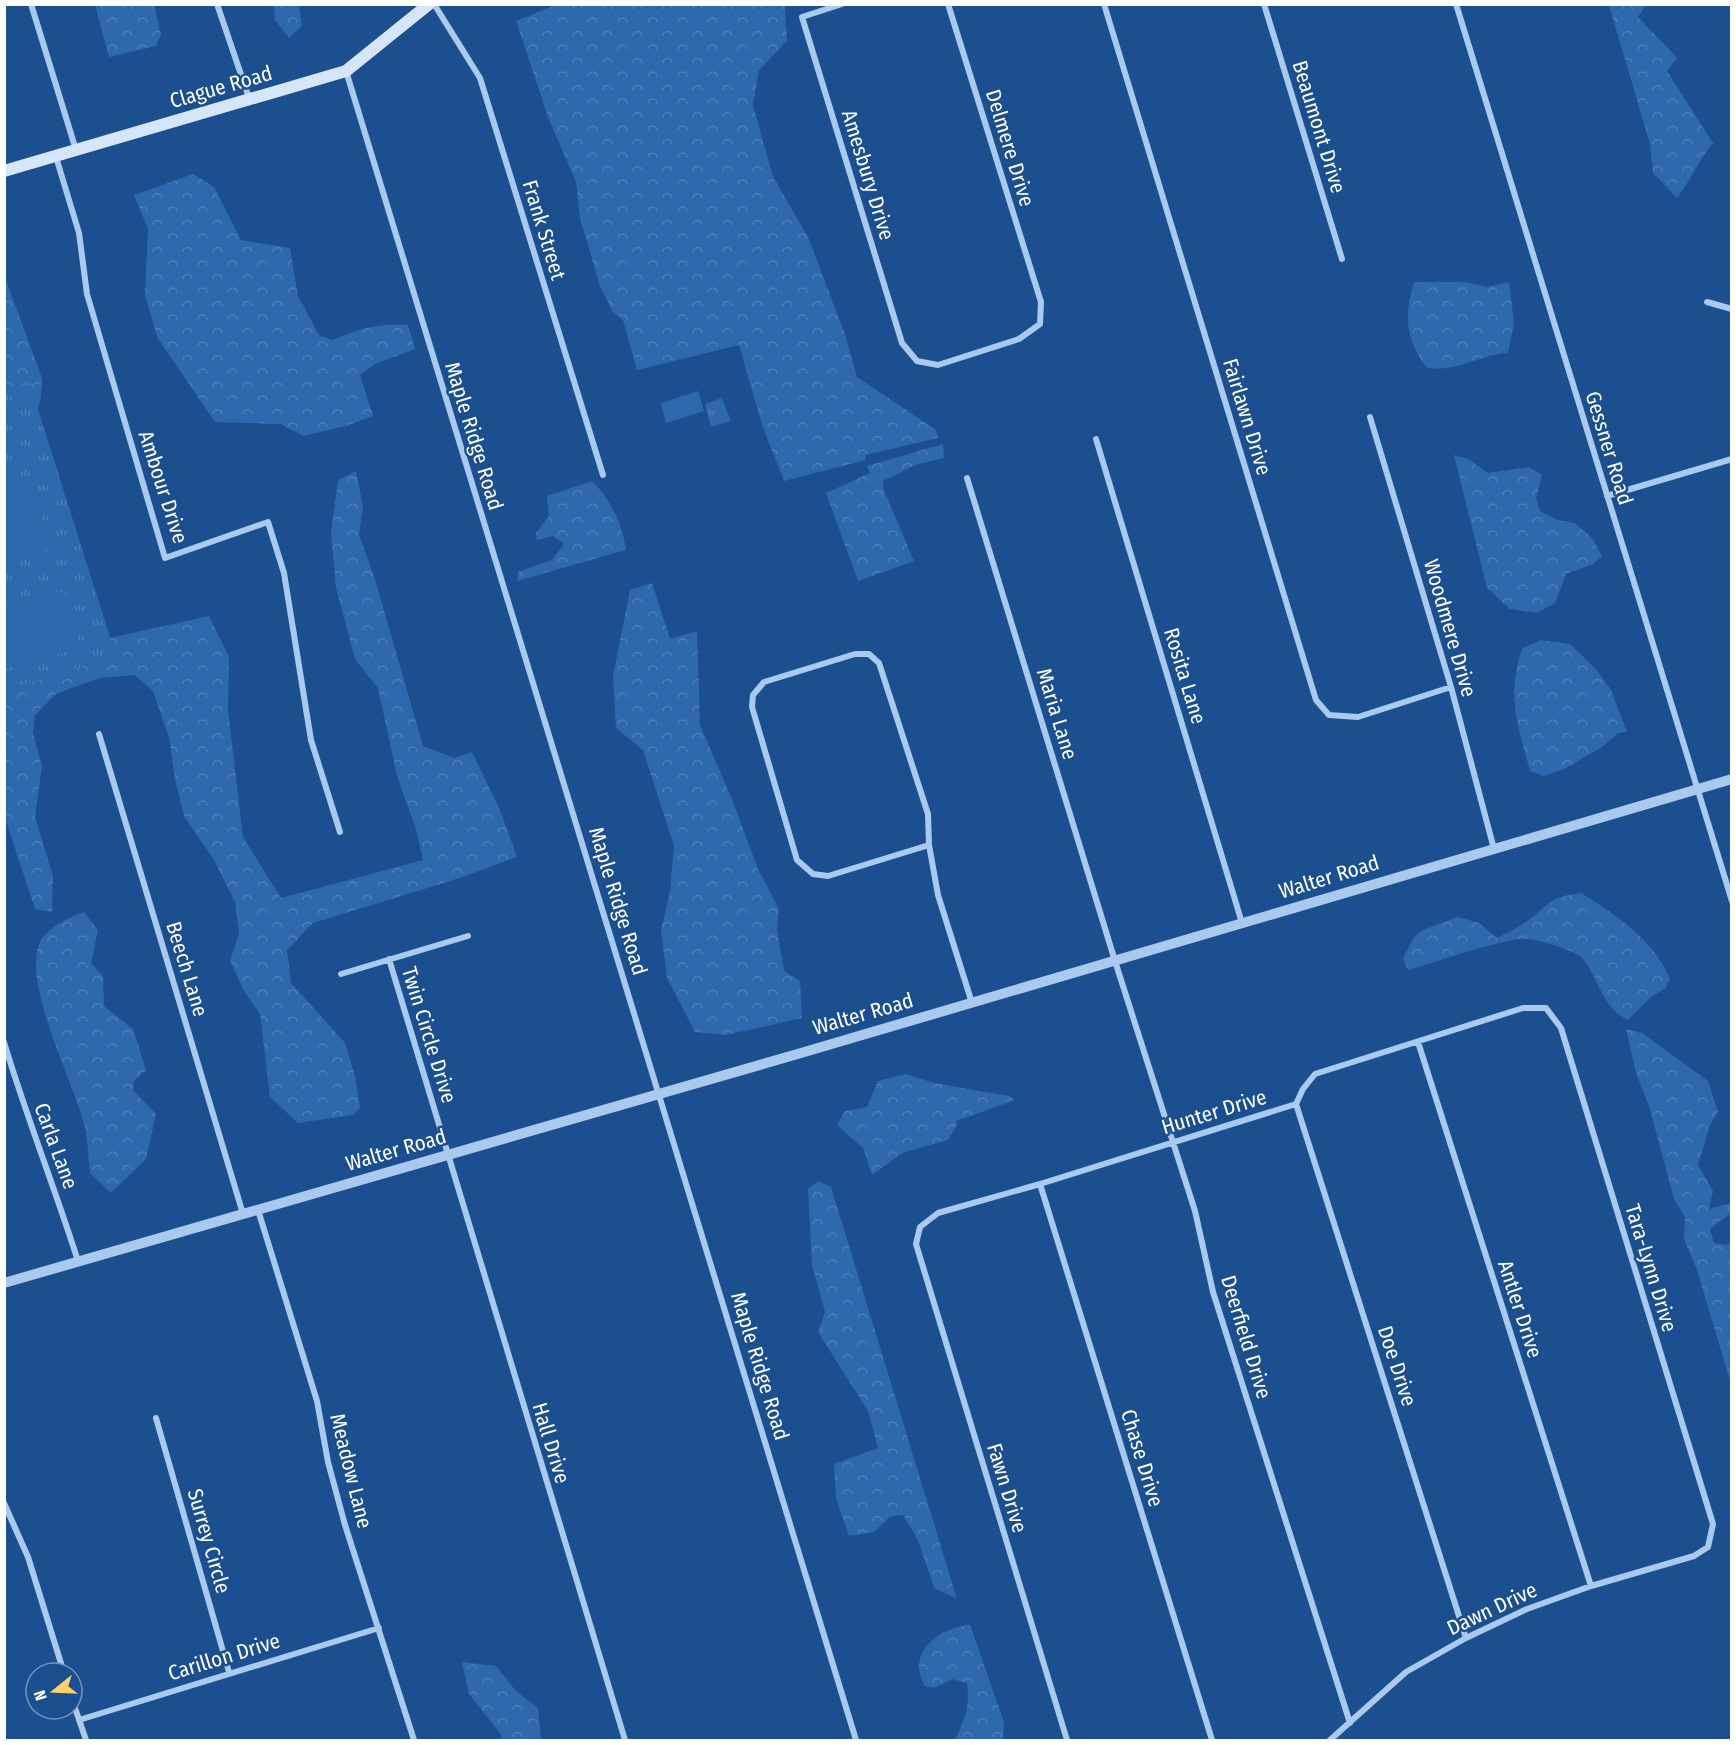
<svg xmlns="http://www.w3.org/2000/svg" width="1736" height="1745" font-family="'Fira Sans Condensed',sans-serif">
  <defs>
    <pattern id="forest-crowns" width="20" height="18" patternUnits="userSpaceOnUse" patternTransform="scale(1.5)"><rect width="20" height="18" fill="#2e69ad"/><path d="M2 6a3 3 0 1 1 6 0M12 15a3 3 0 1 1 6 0" fill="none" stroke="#4d80b9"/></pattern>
    <pattern id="park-tufts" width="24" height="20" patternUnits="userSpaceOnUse" patternTransform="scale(1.5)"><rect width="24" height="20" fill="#2e69ad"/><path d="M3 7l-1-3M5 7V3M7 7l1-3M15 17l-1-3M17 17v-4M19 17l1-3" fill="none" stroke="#4d80b9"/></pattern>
  </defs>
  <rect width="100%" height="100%" fill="#1b4f8f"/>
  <!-- forest -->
  <path fill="url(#forest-crowns)" d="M558 4 785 5 787 41 759 70 753 105 773 177 808 237 845 334 857 377 936 430 938 438 865 455 866 460 784 481 763 428 739 345 637 370 623 320 613 312 600 286 580 218 576 182 548 117 516 21Z
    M95 5H154L161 35 156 46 109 57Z
    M274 5H299L302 26 289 38 275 20Z
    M1609 5H1646L1638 17 1677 58 1667 71 1713 143C1698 161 1691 180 1677 198L1653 173 1650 144Z
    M193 174 214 187 241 240 290 248 298 296 319 335 333 340C358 329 380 323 408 325L415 349 375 364 360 375 373 416 346 426 303 436 281 424 215 422 157 337 145 295 148 229 134 195Z
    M4 275 42 378 41 397 32 429 5 414Z
    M1414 282H1466L1487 287 1509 282 1514 323 1508 353C1477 355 1460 372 1427 368 1405 340 1404 315 1414 282Z
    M943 444 944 458 915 465 883 481V488L914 561 858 581 826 493 870 473 867 466Z
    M1454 455 1468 459 1488 473 1529 467 1542 475 1536 499 1540 511 1557 520 1575 523 1592 538 1602 556 1593 564 1566 574 1555 603 1537 613 1510 609 1487 588Z
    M356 471 363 506 359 535 374 576 423 746 454 758 472 752 500 810 517 857 457 879 313 923 287 950 291 983 345 1043 355 1076 360 1108 353 1115 298 1123 270 1097 260 1014 244 991 230 961 239 934 235 902 214 860 184 816 175 779 169 737 153 691 135 675 99 678 56 694 35 715 33 733 42 766 35 817 53 876 52 912 35 909 5 818 4 690 116 656 110 638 209 616 229 657 228 710 243 837 281 898 423 860 416 829 397 776 378 688 355 659 336 588 331 534 338 480Z
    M592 481C611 500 622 523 626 550L517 581 518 572 552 560 564 544 553 536 537 540 536 533 549 516 547 496Z
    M652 583 670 639 697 631 700 725 733 802 758 869 779 909 777 929 784 971 800 981 802 1018 726 1035 695 1032 667 978 661 930 670 891 674 846 643 750 616 728 613 676 630 590Z
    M1541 640 1570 644 1595 668 1611 690 1627 732 1618 733 1602 747 1566 768 1544 776 1530 771C1518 725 1506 696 1522 649Z
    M1581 893C1614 913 1656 942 1670 979L1666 988 1651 997 1628 1020C1601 1007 1600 980 1583 959 1577 950 1530 937 1519 939 1482 945 1444 960 1408 970L1403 958 1414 937 1423 930 1458 917 1479 923 1497 938C1507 933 1518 928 1527 921 1552 903 1546 898 1581 893Z
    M84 912 98 930 91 963 103 976 104 1006 133 1029 146 1070 134 1081 133 1090 156 1114 146 1159 111 1193 90 1173C88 1157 88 1139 84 1123 72 1079 26 991 38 947 44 928 68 918 84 912Z
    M1626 1029 1642 1033 1708 1081 1718 1112 1710 1125 1698 1165 1713 1191 1709 1209 1731 1203V1213L1710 1229 1714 1243 1727 1245 1731 1242V1384L1697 1270 1684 1239 1685 1217 1674 1199 1649 1106 1636 1073Z
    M906 1074 934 1083 1009 1096 1015 1100 956 1121 957 1125 948 1140 902 1153 872 1175 863 1148 837 1125 845 1111 867 1107 878 1081Z
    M818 1181 831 1187 957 1599 934 1588 918 1540 903 1515 890 1517 874 1532 849 1536 836 1498 834 1464 878 1448 868 1411 818 1332 825 1312 812 1265 808 1189Z
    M970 1625 1004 1722 1003 1740H955C965 1717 970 1710 967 1683L952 1679 935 1688 925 1686C905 1654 939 1627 970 1625Z
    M462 1662 496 1666 516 1691 538 1708 541 1740H502L500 1733 469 1694Z"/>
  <!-- park -->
  <path fill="url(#park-tufts)" d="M29 381 116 656 5 690V388Z
    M722 398 731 421 711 427 705 404Z"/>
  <!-- garden -->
  <path fill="#2e69ad" d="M698 391 704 411 666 423 661 403Z
    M9 464 13 465 57 545 9 564 4 562V466Z
    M64 591 80 648 5 669V607Z"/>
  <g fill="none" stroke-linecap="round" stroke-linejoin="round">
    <!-- minor -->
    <path stroke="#a9c9ee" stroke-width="6" d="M31 4 76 150
      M217 4 249 98
      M434 4 480 78 603 475
      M842 4 802 17 902 343 917 361 938 365 1019 339 1040 324 1041 302 948 4
      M1104 4 1316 700 1329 715 1358 717 1451 687
      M1264 4 1342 259
      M1456 4 1732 901
      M346 71 856 1740
      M56 157 79 233 87 294 165 558 268 522 284 573 311 740 340 832
      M1707 302 1732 309
      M1370 417 1451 687 1494 849
      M1096 439 1242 923
      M967 478 1115 961 1195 1211 1213 1292 1350 1723
      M1607 496 1732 459
      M99 734 243 1214
      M929 845 828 876 813 874 797 860 752 707 753 695 764 682 855 654H869L879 663 928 814 929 845 938 895 972 1003
      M389 959 625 1740
      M341 974 468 936
      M4 1042C26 1116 55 1188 78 1261
      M1418 1042 1591 1586
      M1296 1104 1466 1638
      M1040 1184 1212 1740
      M258 1210 317 1401 328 1462 345 1525 414 1740
      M156 1418 229 1672
      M4 1503 28 1557 64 1673
      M72 1699 86 1740
      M79 1720 379 1628
      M1067 1740 916 1244 920 1227 938 1213 1040 1184 1296 1104 1303 1089 1315 1074 1523 1008H1546L1561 1028 1713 1524 1708 1547 1694 1556 1591 1586 1527 1609 1466 1638 1406 1672 1330 1740"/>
    <!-- tertiary -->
    <path stroke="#a9c9ee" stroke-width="10" d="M4 1283 801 1053 1732 779"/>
    <!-- secondary -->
    <path stroke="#d6e6fa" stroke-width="12" d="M4 171 346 71 429 4"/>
  </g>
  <g text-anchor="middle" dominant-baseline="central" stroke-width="5" stroke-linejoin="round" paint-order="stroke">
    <!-- street labels -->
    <g font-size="21" fill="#fff" stroke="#1b4f8f">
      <text transform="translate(221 87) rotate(-16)">Clague Road</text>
      <text transform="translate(1319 127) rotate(73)">Beaumont Drive</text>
      <text transform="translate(1010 148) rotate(73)">Delmere Drive</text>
      <text transform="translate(868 175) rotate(73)">Amesbury Drive</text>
      <text transform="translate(544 230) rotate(73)">Frank Street</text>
      <text transform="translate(1247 417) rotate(73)">Fairlawn Drive</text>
      <text transform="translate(474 436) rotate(73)">Maple Ridge Road</text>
      <text transform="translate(1609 448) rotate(73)">Gessner Road</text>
      <text transform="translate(163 487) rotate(72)">Ambour Drive</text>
      <text transform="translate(1450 628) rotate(74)">Woodmere Drive</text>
      <text transform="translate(1185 676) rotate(73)">Rosita Lane</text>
      <text transform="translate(1057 714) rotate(73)">Maria Lane</text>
      <text transform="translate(1329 877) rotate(-17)">Walter Road</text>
      <text transform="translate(618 901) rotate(73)">Maple Ridge Road</text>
      <text transform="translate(187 969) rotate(73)">Beech Lane</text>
      <text transform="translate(863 1014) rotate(-16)">Walter Road</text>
      <text transform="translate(429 1035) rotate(73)">Twin Circle Drive</text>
      <text transform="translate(1214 1112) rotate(-17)">Hunter Drive</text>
      <text transform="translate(56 1146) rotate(70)">Carla Lane</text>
      <text transform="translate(396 1150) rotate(-16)">Walter Road</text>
      <text transform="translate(1651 1268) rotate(73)">Tara-Lynn Drive</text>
      <text transform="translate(1520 1309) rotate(72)">Antler Drive</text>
      <text transform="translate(1246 1337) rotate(73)">Deerfield Drive</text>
      <text transform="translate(760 1366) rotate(73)">Maple Ridge Road</text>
      <text transform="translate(1397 1366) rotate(72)">Doe Drive</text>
      <text transform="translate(551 1443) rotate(73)">Hall Drive</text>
      <text transform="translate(1142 1458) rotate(73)">Chase Drive</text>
      <text transform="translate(351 1471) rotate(76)">Meadow Lane</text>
      <text transform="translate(1007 1488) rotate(73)">Fawn Drive</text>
      <text transform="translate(209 1541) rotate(74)">Surrey Circle</text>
      <text transform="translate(1492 1609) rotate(-25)">Dawn Drive</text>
      <text transform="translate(224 1657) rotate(-17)">Carillon Drive</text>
    </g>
  </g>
  <!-- border -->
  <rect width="1736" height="1745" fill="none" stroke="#ffffff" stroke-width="12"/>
  <!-- north arrow -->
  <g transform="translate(54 1691) rotate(252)"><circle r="28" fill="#1b4f8f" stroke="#7695bc" stroke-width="1.5"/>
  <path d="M0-4.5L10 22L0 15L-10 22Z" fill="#ffd166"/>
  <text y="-9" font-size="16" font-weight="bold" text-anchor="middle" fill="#ffffff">N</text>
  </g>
</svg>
